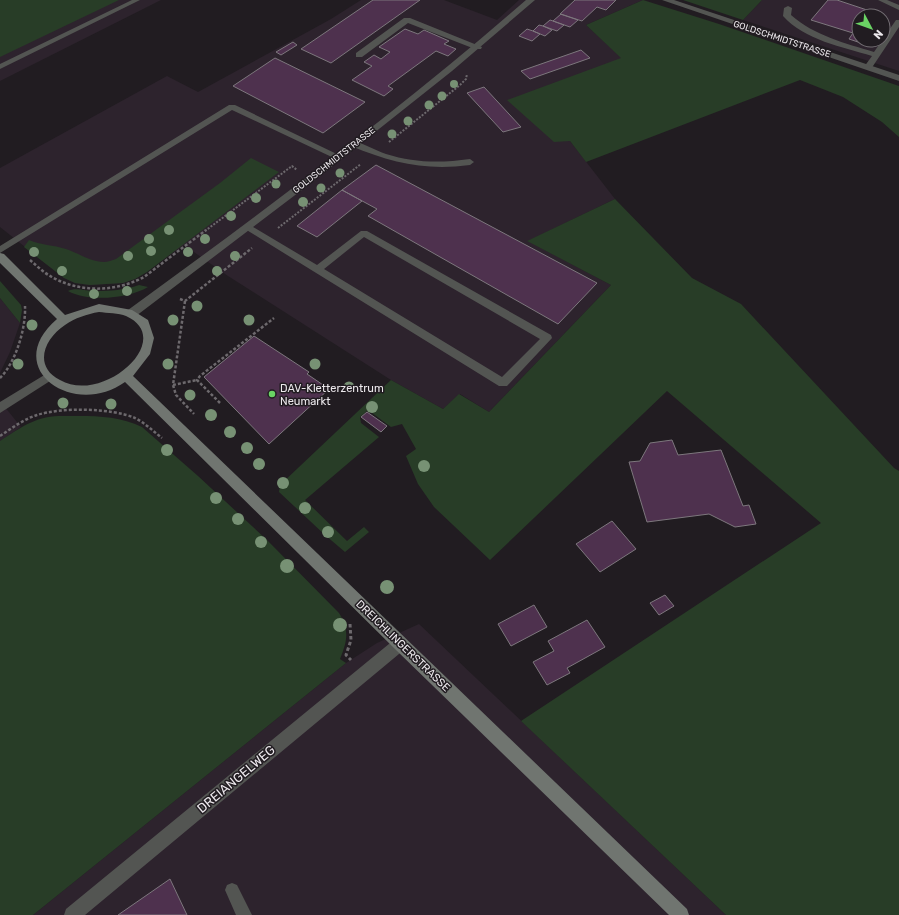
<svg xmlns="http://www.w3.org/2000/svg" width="899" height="915" font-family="Rubik,sans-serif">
  <rect width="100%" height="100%" fill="#211c21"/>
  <!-- built -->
  <path fill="#2d232d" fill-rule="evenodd" d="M0 0H161L0 81Z
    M361 0H444L497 20 519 0H643L586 25 622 58 570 141 615 199 528 241 611 285 489 412 460 394 443 409 391 380 228 276 184 245 135 279 123 283 90 285 75 283 64 278 0 227V168L167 76 198 92 331 19Z
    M762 0H899V71L743 20ZM859 16H883V40H859Z
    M0 298 20 323 10 352 0 373Z
    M0 401 21 427 0 441Z
    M419 624 726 915H33L346 663 377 643Z"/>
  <!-- green -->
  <path fill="#283d27" d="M0 0H119L0 57Z
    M643 0 719 24 899 86V137L882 122 843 97 800 80 586 162 570 141 554 142 507 100 621 58 586 25Z
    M683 0H762L743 20Z
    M251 158 279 172 147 272 135 279 123 283 90 285 75 283 64 278 24 247 29 240C41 245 53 245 66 249 78 253 91 262 104 262 108 262 112 260 116 259L220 183Z
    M615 199 692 278 741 304 894 468 899 471V915H726L521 721 821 523 667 391 490 560 434 507 418 484 406 456 416 449 402 424 391 427 368 410 360 417 361 423 379 437 305 500 347 541 364 527 369 532 345 552 325 535 279 492 280 485 391 380 443 409 459 394 489 412 611 285 527 241Z
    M0 281 21 305 22 310 20 323 0 298Z
    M139 285 148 287C128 299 88 302 68 291 75 287 87 291 95 291 110 291 125 290 139 285Z
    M59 416C87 416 116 414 142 427L198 476 267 540 339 613C350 630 347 642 340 659L346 663 33 915H0V441C20 428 34 417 59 416Z"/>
  <!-- building -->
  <path fill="#4e314e" stroke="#7d777d" d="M373 0H420L331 63 301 49Z
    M575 0H616L606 10 597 7 582 21 560 14Z
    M828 0H837L870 11 866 16H859V40H863L861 43 849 39 853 33 811 20Z
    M561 14 578 20 570 27 553 21Z
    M550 20 553 21 564 25 557 31 543 26Z
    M539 25 543 26 552 30 545 36 533 31Z
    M405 29 418 34 424 30 449 41 444 44 456 49 448 56 436 51 388 86 393 89 384 96 352 80 372 66 364 62 374 55 381 59 390 52 379 47Z
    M527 29 533 31 540 34 532 41 519 36Z
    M293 42 297 45 281 55 276 52Z
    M581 50 590 58 530 79 521 71Z
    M275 58 365 102 323 133 233 86Z
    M484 87 521 127 503 132 467 93Z
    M376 165 597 283 558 324 368 216 377 209 342 190Z
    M342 190 362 201 317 237 297 226Z
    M254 336 309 372 307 374 329 389 269 444 204 377Z
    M367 412 387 426 381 432 361 417Z
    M672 440 678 455 721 450 743 506 749 505 756 524 735 527 709 514 647 522 629 462 640 461 650 443Z
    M612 521 636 549 600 572 576 544Z
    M665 595 674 606 659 615 650 603Z
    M534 605 547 627 511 646 498 624Z
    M587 620 605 647 567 668 570 673 547 685 533 662 554 651 548 641Z
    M170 879 187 915H118Z"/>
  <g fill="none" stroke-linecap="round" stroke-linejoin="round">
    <!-- path-far2 -->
    <path stroke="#6d696d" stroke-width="2" stroke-dasharray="2 1.5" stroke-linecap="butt" d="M389 142 460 85 466 79 467 74
      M278 228 361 164
      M205 231 292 166 297 170"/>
    <!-- path-far1 -->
    <path stroke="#6d696d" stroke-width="2.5" stroke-dasharray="3 2" stroke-linecap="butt" d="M30 260C37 266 44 273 52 277 80 293 116 292 144 277L206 230
      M180 299 185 301 252 248
      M185 301 173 385 176 395 194 414
      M0 378C16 362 26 328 25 306
      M173 385 197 380
      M220 403 197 380 200 376 274 318
      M0 436C12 428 24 419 37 415 62 407 112 408 135 418 145 423 153 431 162 438"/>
    <!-- path -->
    <path stroke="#6d696d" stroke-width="3" stroke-dasharray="3.5 2.5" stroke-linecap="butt" d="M350 624 351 640 346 655 351 660"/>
    <!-- lane -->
    <path fill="#535552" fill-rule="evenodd" d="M132 0H140L0 69V64Z
      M878 0H887L899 5V10Z
      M788 6 792 8 791 15C815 36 845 43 874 52L896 20H899V27L871 69H868L864 67 872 56C843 47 804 40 783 16L784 8Z
      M404 18H410L482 47 481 49H475L408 23 362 57H356V53Z
      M229 105H235L343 157 339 160 336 159 232 110 0 253V246Z
      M354 141C365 144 375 150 386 154 414 163 441 163 470 159L474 162 470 165C426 171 392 163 351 146L350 144Z
      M248 224 317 265 361 231H367L551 335 552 338 507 386H499L245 229 244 227ZM364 237 540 339 502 377 324 269Z
      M232 883 237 885 252 915H236L225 890 227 885Z"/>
    <!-- street -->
    <path fill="#535552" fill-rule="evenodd" d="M526 0H535L452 71 311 183 136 316H128L127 313 128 310C264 211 400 110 526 0Z
      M662 0H674L899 75V81Z
      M46 374 50 375 52 378 50 381 0 413V402Z
      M400 637 405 639 407 644 405 649 85 915H64L66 909 395 639Z"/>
    <!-- secondary -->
    <path fill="#707570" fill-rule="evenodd" d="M0 253 4 254 65 315 99 304 132 310 148 320 154 338 150 354 133 376 687 909 689 915H669L395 649 125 382C73 419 0 368 57 319L0 263ZM99 312C107 313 119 313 126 316 177 339 103 405 60 380 33 366 44 339 65 325 75 318 87 314 99 312Z"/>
  </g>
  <!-- trees -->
  <g fill="#779174">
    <circle cx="454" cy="84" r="4"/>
    <circle cx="442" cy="96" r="4.5"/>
    <circle cx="429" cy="105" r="4.5"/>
    <circle cx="408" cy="121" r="4.5"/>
    <circle cx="392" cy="134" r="4.5"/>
    <circle cx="340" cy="173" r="4.5"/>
    <circle cx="276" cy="184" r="4.5"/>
    <circle cx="321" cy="188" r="4.5"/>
    <circle cx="256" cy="198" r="5"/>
    <circle cx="303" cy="202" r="5"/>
    <circle cx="231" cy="216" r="5"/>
    <circle cx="169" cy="230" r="5"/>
    <circle cx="149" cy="239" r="5"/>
    <circle cx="205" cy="239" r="5"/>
    <circle cx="151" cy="251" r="5"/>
    <circle cx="34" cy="252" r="5"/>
    <circle cx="188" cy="252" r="5"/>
    <circle cx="128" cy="256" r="5"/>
    <circle cx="235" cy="256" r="5"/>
    <circle cx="62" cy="271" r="5"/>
    <circle cx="217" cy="271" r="5"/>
    <circle cx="127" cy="291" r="5"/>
    <circle cx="94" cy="294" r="5"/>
    <circle cx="197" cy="306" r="5.5"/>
    <circle cx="173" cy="320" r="5.5"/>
    <circle cx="249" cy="320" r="5.5"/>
    <circle cx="32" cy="325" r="5.5"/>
    <circle cx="18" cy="364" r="5.5"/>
    <circle cx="168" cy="364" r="5.5"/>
    <circle cx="315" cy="364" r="5.5"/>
    <circle cx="349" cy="387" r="5.5"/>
    <circle cx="190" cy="395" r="5.5"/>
    <circle cx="63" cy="403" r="5.5"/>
    <circle cx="111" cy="404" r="5.5"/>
    <circle cx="372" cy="407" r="6"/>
    <circle cx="211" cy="415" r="6"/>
    <circle cx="230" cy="432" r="6"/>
    <circle cx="247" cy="448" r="6"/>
    <circle cx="167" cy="450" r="6"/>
    <circle cx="259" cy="464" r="6"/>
    <circle cx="424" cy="466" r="6"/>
    <circle cx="283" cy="483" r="6"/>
    <circle cx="216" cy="498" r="6"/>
    <circle cx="305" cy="508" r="6"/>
    <circle cx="238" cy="519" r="6"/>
    <circle cx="328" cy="532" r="6"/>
    <circle cx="261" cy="542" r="6"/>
    <circle cx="287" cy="566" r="7"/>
    <circle cx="387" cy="587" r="7"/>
    <circle cx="340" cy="625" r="7"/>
  </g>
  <!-- markers -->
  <circle fill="#6ad364" stroke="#211c21" stroke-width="1.5" cx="272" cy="394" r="4"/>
  <g text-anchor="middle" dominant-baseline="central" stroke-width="3" stroke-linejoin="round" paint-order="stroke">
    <!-- far-street labels -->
    <g font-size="9" fill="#ede9ed" stroke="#211c21">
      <text transform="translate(782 39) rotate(18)">GOLDSCHMIDTSTRASSE</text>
      <text transform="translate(334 160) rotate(-38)">GOLDSCHMIDTSTRASSE</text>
    </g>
    <!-- poi labels -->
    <g font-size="11" fill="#ede9ed" stroke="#211c21" text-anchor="start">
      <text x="280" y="388">DAV-Kletterzentrum<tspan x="280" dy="13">Neumarkt</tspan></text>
    </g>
    <!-- street labels -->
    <g font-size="11" fill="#ede9ed" stroke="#211c21">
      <text transform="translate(403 646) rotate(44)">DREICHLINGERSTRASSE</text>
    </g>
    <!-- near-street labels -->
    <g font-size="13" fill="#ede9ed" stroke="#211c21">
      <text transform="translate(236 779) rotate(-40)">DREIANGELWEG</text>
    </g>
  </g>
  <!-- north arrow -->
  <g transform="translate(871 28) rotate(131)"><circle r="19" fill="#211c21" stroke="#736e73"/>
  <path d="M0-3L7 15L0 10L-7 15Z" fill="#6ad364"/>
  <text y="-6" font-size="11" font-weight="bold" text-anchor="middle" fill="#ede9ed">N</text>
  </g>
</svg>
